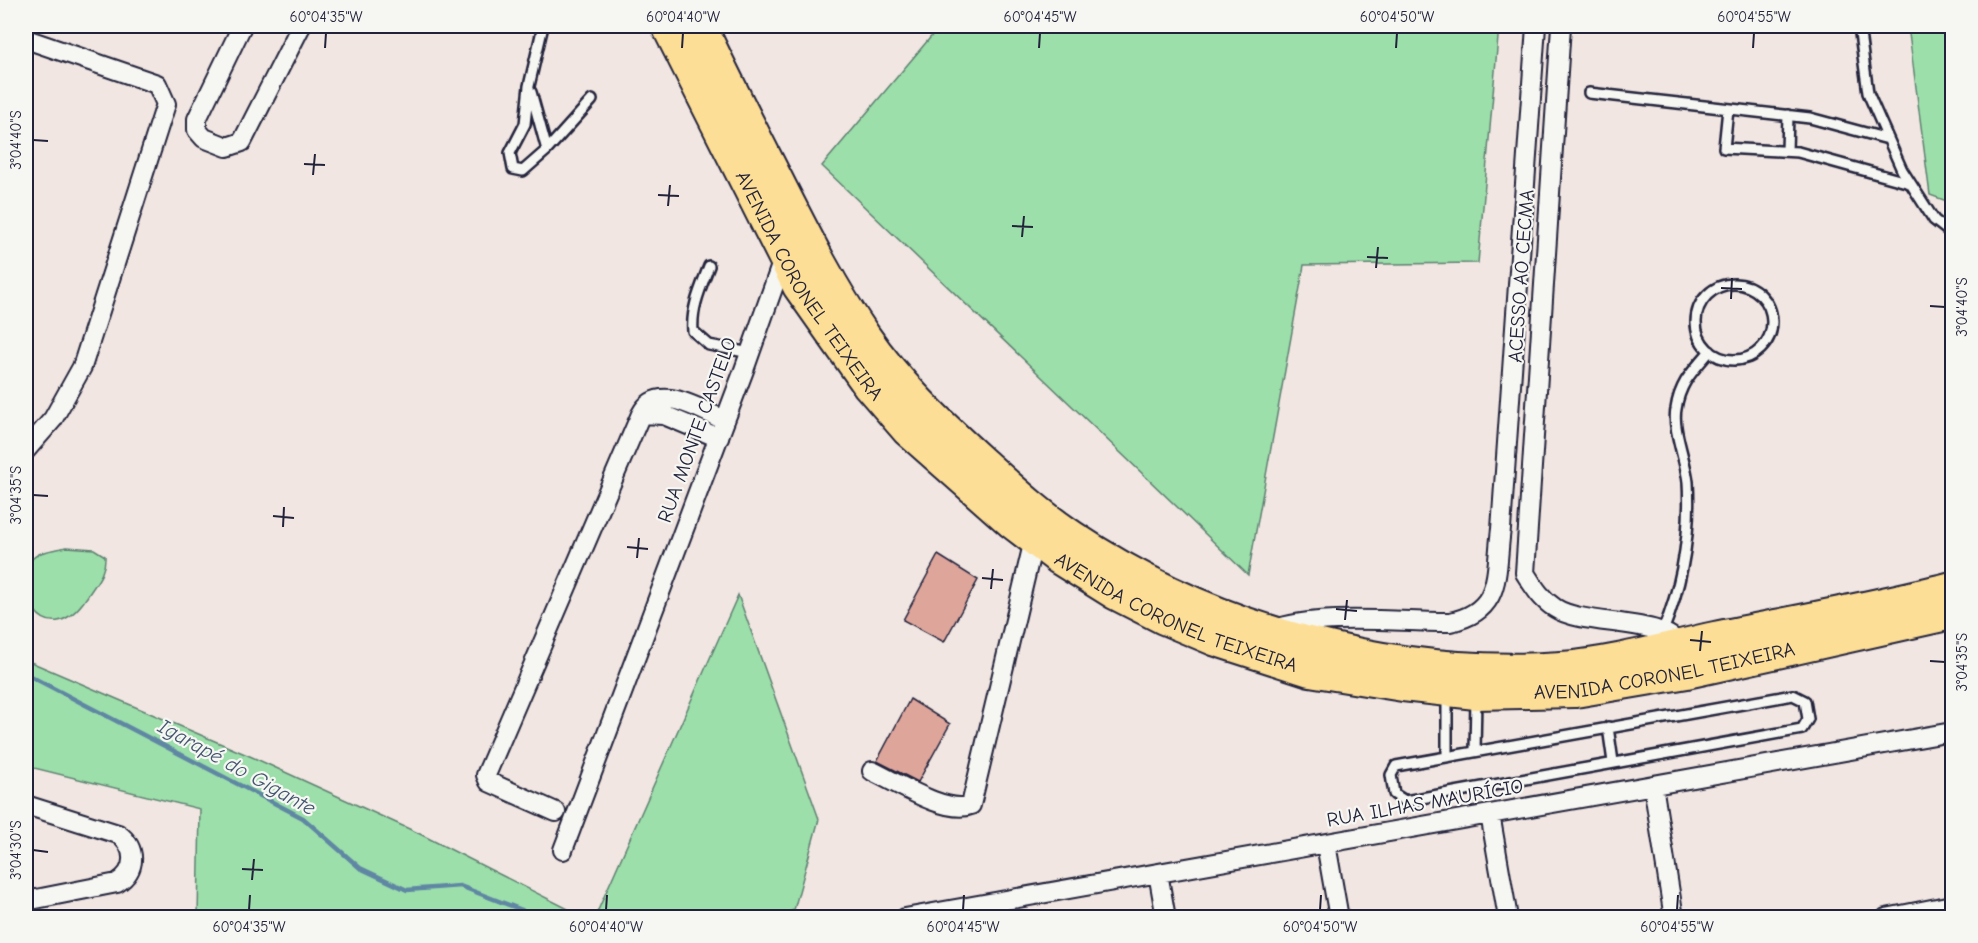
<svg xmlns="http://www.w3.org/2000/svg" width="1978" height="943" font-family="'Comic Neue',sans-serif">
  <rect width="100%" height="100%" fill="#f1e6e1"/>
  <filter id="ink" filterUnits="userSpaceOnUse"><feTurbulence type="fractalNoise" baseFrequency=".0167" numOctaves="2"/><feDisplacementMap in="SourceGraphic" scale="12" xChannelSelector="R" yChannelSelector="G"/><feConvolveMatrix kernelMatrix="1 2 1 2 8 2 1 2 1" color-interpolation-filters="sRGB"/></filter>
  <g filter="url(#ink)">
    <!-- green -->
    <path fill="#9cdfaa" stroke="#5f8072" stroke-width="1.5" d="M940 26H1499L1478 263 1304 265 1248 575 822 166Z
      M1908 26H1952V203L1930 195Z
      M67 547 94 549 105 556C106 573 96 583 87 597 44 661 8 581 32 559 41 550 55 550 67 547Z
      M738 595 819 819 794 910 772 918 595 917Z
      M26 660 252 757 418 833 584 917H198L200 809 26 766Z"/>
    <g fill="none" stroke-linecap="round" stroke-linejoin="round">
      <!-- stream -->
      <path stroke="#5f87a3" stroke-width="4.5" d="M26 674 303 818 360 868 407 890 460 886 522 910 529 918"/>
    </g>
    <!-- building -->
    <path fill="#dea59b" stroke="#22223b" stroke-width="1.5" d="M938 555 978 580 944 642 903 620Z
      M910 699 950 724 918 782 877 761Z"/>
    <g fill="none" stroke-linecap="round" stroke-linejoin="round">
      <defs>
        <path id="lane" d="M543 26 529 86 525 124 510 153 513 169 523 171 547 150 592 100
          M1859 26 1868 93 1902 170 1934 220 1952 234
          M531 92 547 150
          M1589 93 1810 118 1888 139
          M1728 109 1724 148 1798 152 1910 183
          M1787 151 1788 115
          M709 266C701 287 691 308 693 331L709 345 750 353
          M1696 322a38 38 0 1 1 76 0a38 38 0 1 1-76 0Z
          M1663 631C1682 584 1691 533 1688 482 1686 461 1672 429 1676 409 1680 382 1693 371 1710 351
          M1793 695 1805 701 1808 719 1802 729 1405 801 1394 794 1391 775 1396 766Z
          M1608 727 1613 762
          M1475 751 1476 699
          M1447 756V694"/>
        <path id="street" d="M242 26 197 119V130L204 138 227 147 242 142 301 26
          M1561 26 1525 573C1534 587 1541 599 1555 608 1585 628 1674 616 1682 651
          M26 39 157 84 166 104 82 367 53 419 26 450
          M641 414 664 415 719 438
          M1273 630C1316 613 1401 622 1450 622 1503 611 1495 574 1501 529L1536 26
          M872 771C896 782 946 815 971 805L1034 540
          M1653 785 1674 918
          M26 805 118 834C137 847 137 871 117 883L26 901
          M556 812 489 782 486 775 641 414C658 381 699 410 725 420
          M1490 814 1508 918
          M1326 844 1339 918
          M563 850 744 370 784 257
          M1158 873 1166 918
          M905 918 1952 732
          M1886 918 1952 905"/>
        <g id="highway">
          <path id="s1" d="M668 26 799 286 869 385 908 430 1012 522 1059 558 1115 593 1164 618 1214 639 1310 670 1403 685 1476 693 1575 691 1687 672 1952 613"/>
          <path d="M700 26C723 75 748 124 773 173 801 228 829 285 864 336 897 384 939 424 981 462 1010 488 1039 515 1072 537 1212 631 1392 680 1562 668 1613 664 1665 649 1715 638 1794 622 1874 608 1952 588"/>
        </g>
      </defs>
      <!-- lane casing -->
      <use href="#lane" stroke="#22223b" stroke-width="14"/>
      <!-- street casing -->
      <use href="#street" stroke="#22223b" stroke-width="22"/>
      <!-- highway casing -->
      <use href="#highway" stroke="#22223b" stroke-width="36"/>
      <!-- lane -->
      <use href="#lane" stroke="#f6f6f2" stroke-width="9"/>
      <!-- street -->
      <use href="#street" stroke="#f6f6f2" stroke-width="18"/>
      <!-- highway -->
      <use href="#highway" stroke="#fdde96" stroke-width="32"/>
    </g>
  </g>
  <!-- ticks -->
  <path fill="none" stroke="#22223b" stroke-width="2" d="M325 48 326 33M682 48 683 33M1039 48 1040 33M1396 48 1397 33M1753 48 1754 33M33 140 48 141M304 164 325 165M313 175 315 154M658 195 679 196M668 206 670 185M1012 226 1033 227M1022 237 1024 216M1367 257 1388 258M1376 268 1378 247M1721 288 1742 289M1731 299 1732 278M1930 306 1945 307M33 495 48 496M273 516 294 518M283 527 284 507M627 547 648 549M637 558 639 538M982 578 1003 580M991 589 993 569M1336 609 1357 611M1345 620 1347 600M1690 640 1711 642M1700 651 1702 631M1930 661 1945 662M33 850 48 852M242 869 263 870M252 880 254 859M249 910 250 895M606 910 607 895M963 910 964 895M1320 910 1321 895M1677 910 1678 895"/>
  <g text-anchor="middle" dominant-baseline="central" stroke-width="4.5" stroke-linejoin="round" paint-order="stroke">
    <!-- street labels -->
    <g font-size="20" fill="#22223b" stroke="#f6f6f2">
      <text transform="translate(1521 276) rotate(-86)">ACESSO AO CECMA</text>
      <text stroke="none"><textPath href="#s1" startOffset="296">AVENIDA CORONEL TEIXEIRA</textPath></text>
      <text transform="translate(697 430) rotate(-70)">RUA MONTE CASTELO</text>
      <text stroke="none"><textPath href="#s1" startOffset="800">AVENIDA CORONEL TEIXEIRA</textPath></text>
      <text stroke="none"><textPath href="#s1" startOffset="1304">AVENIDA CORONEL TEIXEIRA</textPath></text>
      <text transform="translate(1425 803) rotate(-10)">RUA ILHAS MAURÍCIO</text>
    </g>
    <!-- water labels -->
    <g font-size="21" font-style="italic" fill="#41556f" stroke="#f6f6f2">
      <text transform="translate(237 767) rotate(29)">Igarapé do Gigante</text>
    </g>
  </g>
  <!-- margin -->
  <rect width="1978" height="943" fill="none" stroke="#f6f6f2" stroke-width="66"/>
  <rect x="33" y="33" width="1912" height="877" fill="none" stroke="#22223b" stroke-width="2"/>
  <g font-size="15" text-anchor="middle" fill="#22223b">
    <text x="326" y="22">60°04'35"W</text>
    <text x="683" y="22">60°04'40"W</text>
    <text x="1040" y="22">60°04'45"W</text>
    <text x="1397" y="22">60°04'50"W</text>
    <text x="1754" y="22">60°04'55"W</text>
    <text transform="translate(16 140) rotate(-90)" y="5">3°04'40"S</text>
    <text transform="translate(1962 307) rotate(-90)" y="5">3°04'40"S</text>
    <text transform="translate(16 495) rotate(-90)" y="5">3°04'35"S</text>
    <text transform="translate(1962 662) rotate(-90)" y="5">3°04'35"S</text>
    <text transform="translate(16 850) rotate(-90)" y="5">3°04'30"S</text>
    <text x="249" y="932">60°04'35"W</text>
    <text x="606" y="932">60°04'40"W</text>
    <text x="963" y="932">60°04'45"W</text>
    <text x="1320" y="932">60°04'50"W</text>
    <text x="1677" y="932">60°04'55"W</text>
  </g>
</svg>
